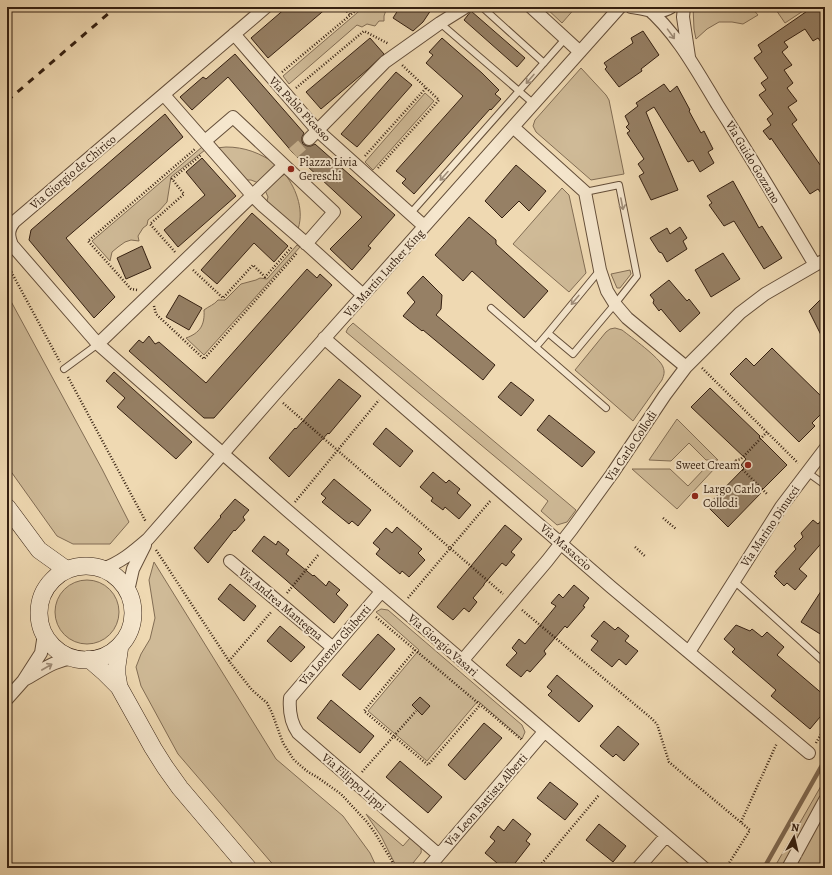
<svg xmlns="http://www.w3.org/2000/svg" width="832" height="875" font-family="Alegreya,serif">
  <rect width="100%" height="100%" fill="#efd9b2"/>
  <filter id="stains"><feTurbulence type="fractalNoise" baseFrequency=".005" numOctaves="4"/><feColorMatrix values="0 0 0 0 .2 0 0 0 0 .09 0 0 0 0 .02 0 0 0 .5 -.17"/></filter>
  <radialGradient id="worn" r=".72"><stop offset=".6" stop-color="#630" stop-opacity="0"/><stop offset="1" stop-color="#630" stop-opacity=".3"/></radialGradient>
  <!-- green -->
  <path fill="#cfba97" stroke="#826d54" d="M364 7H387L384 16V21H379L375 26 367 24 362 27 357 25 289 84 283 76Z
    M545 7H576L562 23Z
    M693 7H751L758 15 743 24 732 22H719L707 29 696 39 694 29Z
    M774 7H809L785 23Z
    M581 68 606 95 609 100 624 174 591 180 536 132 533 126 535 120Z
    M425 93 434 101 373 170 365 162Z
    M202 147 205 150 171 177 167 202 159 211 148 220 147 225 143 228 138 236 139 241 131 240 125 242 118 247 112 252 110 261 92 241Z
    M226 147C245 147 260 153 276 164L261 184 251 180H247L216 148Z
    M285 174C297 190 305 212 297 232L266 204 268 197 264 188Z
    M562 188 569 195 586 273 569 292 513 244Z
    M297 245 300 247 204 355 186 338C200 333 205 325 204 310 209 306 214 305 218 300H225L241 284 256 280 260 278 267 279Z
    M630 270 631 274 620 288H617L611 274Z
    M7 294 102 469 129 522 110 544H73L57 536 7 466Z
    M353 323 576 510 567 522 557 525 541 511 548 501 346 332 348 328Z
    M615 328 622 330C631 337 660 358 663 367 665 372 664 375 662 380L633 421 575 370 606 332 610 329Z
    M677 419 718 460H706L689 443 671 461 649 460Z
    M705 468H715L677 509 632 469H670L688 486Z
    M154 562 276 759 343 816 370 853 377 868H276L178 754 141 686 136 667 141 654 150 639 155 618 149 580Z
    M55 612a32 32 0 1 1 64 0a32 32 0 1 1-64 0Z
    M381 609 388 610 522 725 525 732 522 739 478 701 427 761 368 711 419 650 376 612Z
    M825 779V868H774Z
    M366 814 403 846 410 838C415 842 423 846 421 853L409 868H397L381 836Z"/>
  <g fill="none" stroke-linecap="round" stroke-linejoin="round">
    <!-- stream -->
    <path stroke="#7f6951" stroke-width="4.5" d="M764 868 825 760"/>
  </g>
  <!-- building -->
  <path fill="#968065" stroke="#352011" d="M287 7H328L268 58 251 38Z
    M400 7H433L423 22 413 31 393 18Z
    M813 7H820L825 14V48L818 38 813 41 805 29 784 42 788 47 782 52 792 65 784 70 793 83 787 88 797 101 788 107 797 120 792 124 825 172V199L818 189 810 194 771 138 770 140 763 131 771 125 767 119 773 114 759 95 766 90 761 83 768 78 754 58 762 52 758 45Z
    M471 11 525 58 517 67 464 20Z
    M643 31 659 55 641 69 642 71 619 87 605 69 607 67 604 63 633 43 631 38Z
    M370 38 384 54 367 70 321 109 306 92Z
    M442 38 482 73 499 90 495 94 501 99 491 110 490 109 414 194 402 183 406 179 396 171 463 96 426 63 433 55 429 52Z
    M235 54 304 133 302 137V141L303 144 307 146H311L315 144 395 215 368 246 371 248 352 270 330 249 362 217 293 153 228 77 192 110 180 97 203 77 206 79Z
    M396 72 412 85 357 147 341 134Z
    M664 84 670 92 677 86 690 110 689 111 701 133 704 131 713 149 708 152 714 163 700 172 693 160 688 162 654 107 646 112 678 190 651 200 639 176 644 173 638 164 644 159 627 133 630 131 626 127 629 124 625 116 638 106 636 103Z
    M165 114 183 137 66 238 115 297 94 318 29 240 31 230Z
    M202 158 236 196 178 247 164 230 205 195 186 172Z
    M516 165 546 191 529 211 519 201 502 218 485 201Z
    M733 181 759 228 762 226 782 258 764 269 734 221 724 226 709 205 712 203 707 196Z
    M252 213 288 246 274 262 254 243 217 284 201 270Z
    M469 217 496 240V244L548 291 524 318 472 271 463 281 435 255Z
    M680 227 687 238 683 241 687 249 667 262 662 253 659 252 650 238 667 228 670 234Z
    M142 246 151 268 126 279 117 258Z
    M723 253 740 279 711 297 695 270Z
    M307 269 317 278 320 274 332 285 214 418H204L129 351 139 340 143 343 149 336 155 344 159 342 206 383Z
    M423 276 442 295 441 309 436 315 495 365 483 380 423 330 422 331 403 316 415 302 407 293Z
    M669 280 687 301 689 299 700 313 680 332 661 309 659 311 653 303 654 300 650 295Z
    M179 295 202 308 189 330 166 317Z
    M825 295V343L809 311Z
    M772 348 825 400V410L812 423 815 426 799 442 730 374 746 358 754 366Z
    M114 372 192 442 176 459 117 407 125 398 106 381Z
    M339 379 361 396 329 434 328 433 289 477 269 458 295 428 296 429Z
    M511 382 534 400 521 416 498 397Z
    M710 388 760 436 759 437 787 465 760 492 761 493 728 527 707 506 744 468 741 465 746 459 691 407Z
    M549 415 595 452 582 467 537 430Z
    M386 428 413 451 400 467 373 444Z
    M433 472 446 483 449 480 460 489 457 493 471 505 459 519 445 507 443 510 431 501 433 498 420 487Z
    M334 479 371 510 358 526 352 521 349 524 322 502 326 498 321 494Z
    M235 499 249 510 243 517 245 520 235 531 234 530 208 563 194 548 221 517 220 516Z
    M825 516V539L799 569 807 576 795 590 787 583 784 586 774 576 777 573 775 572 796 549 794 546 803 537 801 533 813 520 818 524Z
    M505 525 522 539 511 552 515 555 506 566 502 563 484 584V585L473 598 477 602 469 612 464 608 453 620 437 607Z
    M397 527 422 549 418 553 425 560 409 577 402 571 400 574 376 554 380 549 373 543 386 528 392 533Z
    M264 536 276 545 278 541 289 550 286 554 313 576 314 575 326 586 329 581 340 590 336 594 348 605 334 623 286 580 252 551Z
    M230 584 256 606 244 621 218 599Z
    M574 585 589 598 583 606 585 607 567 628 565 626 544 651 546 654 530 672 527 670 521 677 506 665 517 653 512 648 519 639 525 644 556 606 551 603 559 594 563 598Z
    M825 585V637L801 622Z
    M604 621 615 630 618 627 629 636 625 641 638 651 626 665 619 659 612 667 591 650 598 641 591 636Z
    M736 625 750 631 752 629 762 637 767 632 784 647 777 655 825 696V711L810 729 771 696 776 690 732 652 735 649 724 639Z
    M280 626 305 647 291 662 267 641Z
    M378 634 395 649 360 690 342 675Z
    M557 675 593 706 579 722 548 695 552 691 547 687Z
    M420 697 430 706 422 715 412 705Z
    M331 700 374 736 360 753 317 718Z
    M484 723 502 738 465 780 448 765Z
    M618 726 639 744 624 761 616 754 613 757 600 746Z
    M400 761 442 797 428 813 386 777Z
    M550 782 578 804 565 820 537 798Z
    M513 819 531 834 526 841 530 844 512 867 507 863 503 868 485 853 495 841 490 837 498 826 504 831Z
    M599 824 626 846 613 862 586 840Z"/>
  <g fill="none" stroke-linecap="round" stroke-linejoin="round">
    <!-- street-tunnel -->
    <path stroke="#cab492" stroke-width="12" stroke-dasharray="12 6" stroke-linecap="butt" d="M293 153 309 139"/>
    <defs>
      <path id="lane" d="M482 7 544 63
        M440 23 534 104
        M585 192 619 185 637 276 615 304 573 354 548 333 600 270
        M410 214 565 39
        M491 308 606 408
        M536 347 548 333
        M64 369 98 344
        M807 472 825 485
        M734 581 825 663"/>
      <path id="street" d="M266 7 14 222C8 230 8 235 12 245L98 344 288 511 704 868
        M531 7 580 52
        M631 7C646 8 657 16 671 7
        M646 7C676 32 697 71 717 104 751 157 783 211 815 265
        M684 7 683 17 689 57
        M234 34 317 130 424 226
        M164 95 252 195 263 206 300 238 363 295
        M513 127 585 192 600 270 607 291 615 304 627 318 686 367
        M309 139 385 62 440 23 464 8
        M205 141 233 117 334 212 306 244
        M324 338 611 587 809 753
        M98 344 284 165
        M230 561 332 647
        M102 569C120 563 133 552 148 539L274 395 620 7
        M128 591 133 569 145 545
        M381 592 290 698C289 710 291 723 298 733L439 855
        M689 652 781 507 825 449
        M462 661 547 561 572 529 612 474 665 395 686 367 740 313 765 294 815 265 825 260
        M24 680C41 671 54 660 74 658
        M7 699 23 681 41 653 44 634
        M428 868 544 732
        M638 868 666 836
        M788 868 825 800"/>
      <path id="secondary" d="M7 507 39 550 67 570
        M39 613a47 47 0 1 1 94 0a47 47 0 1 1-94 0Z
        M89 659 104 672 119 687 153 748 165 767 180 788 248 868
        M119 687 117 675V666L120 645"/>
    </defs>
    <!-- lane casing -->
    <use href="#lane" stroke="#644e39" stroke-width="8"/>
    <!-- street casing -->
    <use href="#street" stroke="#644e39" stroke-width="14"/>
    <!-- secondary casing -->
    <use href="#secondary" stroke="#352011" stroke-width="18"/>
    <!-- path -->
    <path stroke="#352011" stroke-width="2.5" stroke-dasharray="1 2" stroke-linecap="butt" d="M343 7 350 15
      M282 72 360 7
      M296 88 364 31 389 44
      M365 156 426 88
      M378 168 439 100 402 65
      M175 252 150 224 184 194 172 179 201 155
      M7 264 60 362
      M193 270 223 298 253 265 265 277 292 247
      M137 290 131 289 88 241 195 149
      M154 306 156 314 204 359 297 253
      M702 368 798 463
      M68 377 146 522
      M283 403 503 594
      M767 432 741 459 734 461 768 495
      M295 502 379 400
      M663 518 676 529
      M635 547 646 557
      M156 550 229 661 252 690 267 703 272 713 283 743 294 760 308 772 317 777 341 794 367 822 375 833 392 861 394 868
      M287 593 319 554
      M408 598 491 500
      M522 610 651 718 657 724 669 762 750 830 726 868
      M376 617 522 740
      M415 650 364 711 428 765 480 705
      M229 661 272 611
      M816 743 825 727
      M362 772 416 711
      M741 822 777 743
      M538 868 599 795"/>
    <!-- lane -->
    <use href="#lane" stroke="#f5e6cd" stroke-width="6"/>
    <!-- street -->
    <use href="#street" stroke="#f5e6cd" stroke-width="12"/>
    <!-- secondary -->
    <use href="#secondary" stroke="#f5e6cd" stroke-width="17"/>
    <!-- rail -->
    <path stroke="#352011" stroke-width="3" stroke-dasharray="7 7" stroke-linecap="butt" d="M7 101 116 7"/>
  </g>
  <!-- one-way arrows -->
  <defs><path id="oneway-shaft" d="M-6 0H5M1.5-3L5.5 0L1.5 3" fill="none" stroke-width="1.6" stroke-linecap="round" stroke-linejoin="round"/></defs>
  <g stroke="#9f8d78">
    <use href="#oneway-shaft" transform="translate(671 34) rotate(54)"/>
    <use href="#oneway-shaft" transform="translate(530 79) rotate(131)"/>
    <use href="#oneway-shaft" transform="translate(444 176) rotate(132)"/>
    <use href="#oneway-shaft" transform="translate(622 204) rotate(79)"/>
    <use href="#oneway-shaft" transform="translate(575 300) rotate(130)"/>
    <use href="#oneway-shaft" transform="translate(47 667) rotate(-30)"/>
  </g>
  <!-- markers -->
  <g fill="#8f2418" stroke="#f5e6cd" stroke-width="1.5">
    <circle cx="291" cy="169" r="4"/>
    <circle cx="748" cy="465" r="4"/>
    <circle cx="695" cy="496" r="4"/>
  </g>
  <g text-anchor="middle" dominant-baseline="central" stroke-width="4" stroke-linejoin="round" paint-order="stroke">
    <!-- street labels -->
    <g font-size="12" fill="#352011" stroke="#f5e6cd">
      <text transform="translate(300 109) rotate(47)">Via Pablo Picasso</text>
      <text transform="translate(753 162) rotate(59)">Via Guido Gozzano</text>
      <text transform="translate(73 172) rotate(-40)">Via Giorgio de Chirico</text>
      <text transform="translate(384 273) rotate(-48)">Via Martin Luther King</text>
      <text transform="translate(631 446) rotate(-56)">Via Carlo Collodi</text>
      <text transform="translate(770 526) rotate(-56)">Via Marino Dinucci</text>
      <text transform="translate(566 547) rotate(41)">Via Masaccio</text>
      <text transform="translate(281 604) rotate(40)">Via Andrea Mantegna</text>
      <text transform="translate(335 645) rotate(-49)">Via Lorenzo Ghiberti</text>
      <text transform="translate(443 645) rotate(41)">Via Giorgio Vasari</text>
      <text transform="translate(354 782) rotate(41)">Via Filippo Lippi</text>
      <text transform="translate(486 800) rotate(-49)">Via Leon Battista Alberti</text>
    </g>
    <!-- poi labels -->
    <g font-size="12" fill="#352011" stroke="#f5e6cd" text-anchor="start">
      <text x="299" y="162">Piazza Livia<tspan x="299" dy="14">Gereschi</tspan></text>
      <text x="740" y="465" text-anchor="end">Sweet Cream</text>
      <text x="703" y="489">Largo Carlo<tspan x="703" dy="14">Collodi</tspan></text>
    </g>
  </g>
  <!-- margin -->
  <rect width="832" height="875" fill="none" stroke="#efd9b2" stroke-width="24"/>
  <rect x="8" y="8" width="816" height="859" fill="none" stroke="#352011" stroke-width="2"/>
  <rect x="12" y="12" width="808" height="851" fill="none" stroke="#352011"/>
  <!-- north arrow -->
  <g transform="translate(794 837) rotate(8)" stroke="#f5e6cd" stroke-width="3" paint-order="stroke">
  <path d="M0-3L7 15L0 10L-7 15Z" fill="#352011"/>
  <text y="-6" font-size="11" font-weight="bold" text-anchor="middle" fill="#352011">N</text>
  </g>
  <rect width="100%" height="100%" filter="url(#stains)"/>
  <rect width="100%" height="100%" fill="url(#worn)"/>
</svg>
